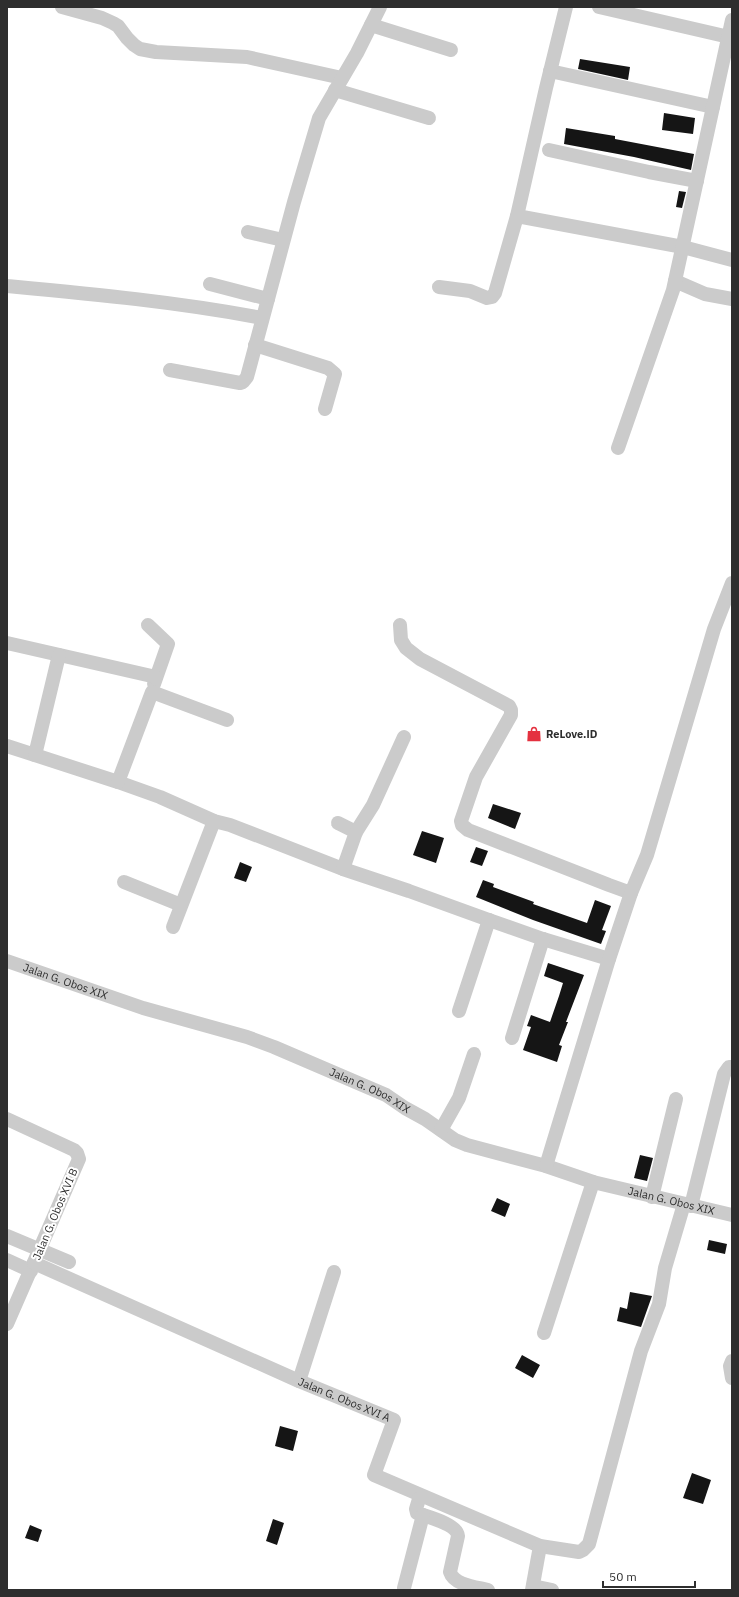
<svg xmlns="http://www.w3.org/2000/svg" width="739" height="1597" font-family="'IBM Plex Sans',sans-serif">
  <rect width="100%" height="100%" fill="#fff"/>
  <!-- building -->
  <path fill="#151515" d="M580 59 630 67 628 80 578 69Z
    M664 113 695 118 693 134 662 130Z
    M566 128 615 136V139L694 154 691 170 634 157 564 144Z
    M679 191 686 192 682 208 676 207Z
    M493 804 521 813 515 829 488 818Z
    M422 831 444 838 436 863 413 855Z
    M476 847 488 851 482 866 470 862Z
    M240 862 252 867 246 882 234 878Z
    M483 880 494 884 493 887 534 902 533 904 587 923 595 900 611 906 602 930 606 931 601 944 533 920 476 897Z
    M548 963 584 975 566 1022H568L559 1045 562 1046 557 1062 523 1050 531 1027 527 1026 531 1015 550 1022 559 996 563 983 544 976Z
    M640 1155 653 1158 647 1181 634 1178Z
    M497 1198 510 1204 505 1217 491 1211Z
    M709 1240 727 1244 725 1254 707 1250Z
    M630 1292 652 1296 641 1327 617 1321 620 1307 627 1309Z
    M522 1355 540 1365 533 1378 515 1368Z
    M280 1426 298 1431 293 1451 275 1446Z
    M692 1473 711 1480 703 1504 683 1498Z
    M273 1519 284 1523 277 1545 266 1541Z
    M30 1525 42 1530 38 1542 25 1538Z"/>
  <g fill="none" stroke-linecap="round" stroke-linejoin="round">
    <!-- minor -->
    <g stroke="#cbcbcb" stroke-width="14">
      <path d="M62 7 102 18 113 23 118 26 127 38 134 45 140 49 156 52 247 57 342 78"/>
      <path d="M599 7 729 37"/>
      <path d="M371 25 451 50"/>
      <path d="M550 71 713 107"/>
      <path d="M335 90 429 118"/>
      <path d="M549 150 649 172 697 181"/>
      <path d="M517 216 683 247 732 260"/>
      <path d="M248 232 283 240"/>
      <path d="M675 281 705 294 732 299"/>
      <path d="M210 284 268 299"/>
      <path d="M7 286C92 294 178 302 262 318"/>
      <path d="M439 287 470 291 487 298 492 297 495 293 517 216 546 88 566 7"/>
      <path d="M255 345 328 368 335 374 325 409"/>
      <path d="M170 370 240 383 243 382 247 377 294 202 319 118 357 53 380 7"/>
      <path d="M618 448 673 290 732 20"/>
      <path d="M148 625 168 644 154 684"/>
      <path d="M400 625 401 640 406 648 420 659 509 706 511 710V715L476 777 461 821 462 825 468 830 609 885 631 893"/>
      <path d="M7 643 156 677"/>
      <path d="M7 746 118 782 160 797 214 821 230 825 343 869 409 891 489 920 543 939 609 959"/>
      <path d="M35 755 59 655"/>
      <path d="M118 782 152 692 227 720"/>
      <path d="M338 823 356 832"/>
      <path d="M343 869 356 832 373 805 404 737"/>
      <path d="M124 882 181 905"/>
      <path d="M173 927 214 821"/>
      <path id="s1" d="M7 961 143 1008 247 1037 274 1047 386 1095 405 1108 425 1119 455 1140 467 1145 546 1166 593 1182 732 1215"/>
      <path d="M459 1011 489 920"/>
      <path d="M512 1038 543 939"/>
      <path d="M7 1119 74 1150 77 1153 79 1159 7 1324"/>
      <path d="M441 1130 459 1098 474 1054"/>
      <path d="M546 1166 609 959 631 893 647 855 701 673 714 629 732 583"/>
      <path d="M652 1197 676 1099"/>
      <path d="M691 1206 724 1074 729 1067H732"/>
      <path d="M7 1236 69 1262"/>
      <path d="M7 1260 31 1271"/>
      <path id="s2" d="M34 1263 299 1381 394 1420 374 1475 540 1546 579 1552 583 1550 589 1544 641 1351 659 1304 665 1268 684 1204"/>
      <path d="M544 1333 593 1182"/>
      <path d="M732 1361 730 1366 732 1378"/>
      <path d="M299 1381 334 1272"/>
      <path d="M419 1499 416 1509 417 1513C428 1517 457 1524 458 1536L450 1572C454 1585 476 1587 488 1590"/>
      <path d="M533 1586 552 1590"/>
      <path d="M404 1588 423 1515"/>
      <path d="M532 1590 540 1546"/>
    </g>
  </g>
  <!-- icons -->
  <defs>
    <symbol id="shop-bare" viewBox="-9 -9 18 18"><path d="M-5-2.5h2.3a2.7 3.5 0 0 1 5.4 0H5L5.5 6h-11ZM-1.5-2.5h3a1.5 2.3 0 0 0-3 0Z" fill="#e4313f" stroke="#fff" stroke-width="2.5" paint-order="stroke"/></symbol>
  </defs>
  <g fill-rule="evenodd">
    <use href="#shop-bare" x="523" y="723" width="22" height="22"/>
  </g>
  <g text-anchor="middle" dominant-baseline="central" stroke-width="4" stroke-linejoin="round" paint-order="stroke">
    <!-- poi labels -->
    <g font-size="11" font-weight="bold" fill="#2e2e2e" stroke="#fff" text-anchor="start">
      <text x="546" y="734">ReLove.iD</text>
    </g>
    <!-- street labels -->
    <g font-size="11" fill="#2e2e2e" stroke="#fff">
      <text stroke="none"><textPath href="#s1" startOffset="62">Jalan G. Obos XIX</textPath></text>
      <text stroke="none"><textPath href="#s1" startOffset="386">Jalan G. Obos XIX</textPath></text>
      <text stroke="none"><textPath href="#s1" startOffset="710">Jalan G. Obos XIX</textPath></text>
      <text transform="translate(55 1214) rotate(-67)">Jalan G. Obos XVI B</text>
      <text stroke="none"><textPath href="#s2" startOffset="339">Jalan G. Obos XVI A</textPath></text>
    </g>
  </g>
  <!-- border -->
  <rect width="739" height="1597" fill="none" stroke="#2e2e2e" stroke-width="16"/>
  <!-- scale -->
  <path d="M603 1581v6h92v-6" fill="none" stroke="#2e2e2e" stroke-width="2"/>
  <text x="609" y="1581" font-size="12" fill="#2e2e2e" stroke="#ffffff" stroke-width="3" paint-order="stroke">50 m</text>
</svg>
